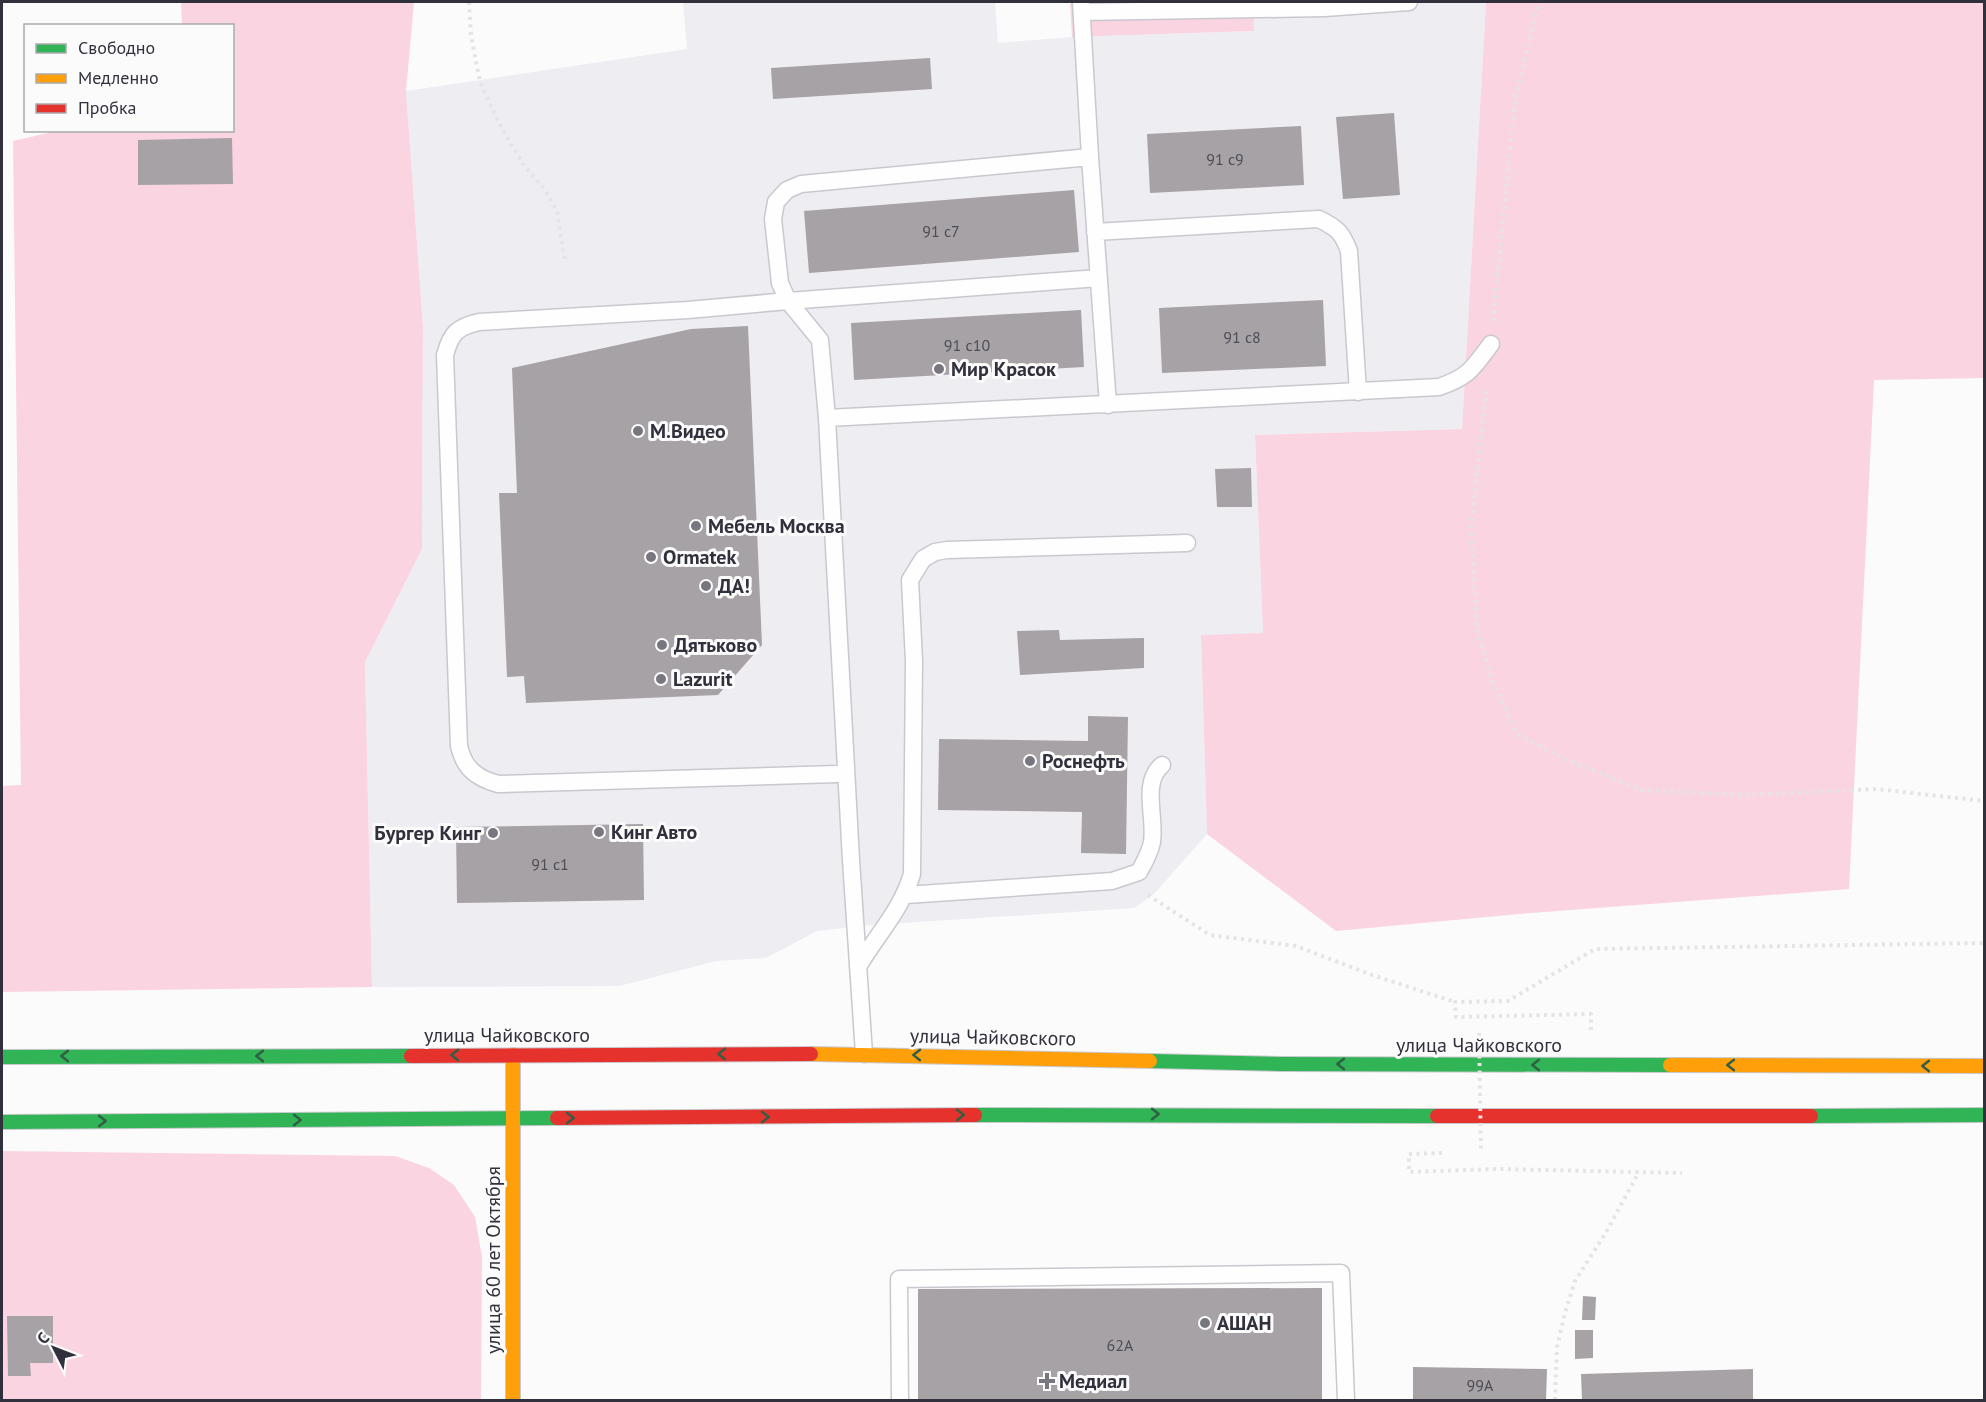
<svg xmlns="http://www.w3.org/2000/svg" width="1986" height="1402" font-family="'PT Sans',sans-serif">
  <rect width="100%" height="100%" fill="#fbfbfb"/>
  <!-- built -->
  <path fill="#eeedf2" d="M683 2H995L998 43 1073 37 1253 31V2H1486L1462 429 1255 435 1263 633 1201 636 1207 834 1154 894 1134 908 871 925 817 931 766 958 717 961 619 986 372 987 365 662 422 549 423 326 406 91 687 49Z"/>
  <!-- green -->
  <path fill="#fad4e1" d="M181 2H414L406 91 423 326 422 549 365 662 372 987 2 992V786L21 785 13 141 61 130H232V26L182 25Z
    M1070 2H1253L1254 31 1072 37Z
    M1486 2H1984V378L1874 380 1849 889 1519 914 1336 931 1207 834 1201 635 1263 633 1255 435 1462 429Z
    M2 1151 395 1156 429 1168 454 1185 475 1217 482 1257 481 1400H2Z"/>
  <!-- building -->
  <path fill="#a6a2a6" d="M930 58 932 89 773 99 771 68Z
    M1394 113 1400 195 1343 199 1336 117Z
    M1301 126 1304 185 1150 193 1147 134Z
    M232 138 233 184 138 185V140Z
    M1074 190 1079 252 809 273 804 211Z
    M1323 300 1326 366 1162 373 1159 308Z
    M1081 310 1084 367 854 380 851 323Z
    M748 326 762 645 718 695 526 703 524 676 507 677 499 493H517L512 368 691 329Z
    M1251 468 1252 507H1217L1215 469Z
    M1059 630 1060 640 1144 638V668L1020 675 1017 631Z
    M1088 716 1128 717 1126 854 1081 853 1082 812 938 810 939 739 1088 741Z
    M643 824 644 900 457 903 456 827Z
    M1322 1288V1400H918V1289Z
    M1583 1296 1596 1297 1595 1320H1582Z
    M7 1316H53V1363H30L31 1376H8Z
    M1575 1330H1593V1358L1575 1359Z
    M1413 1367 1547 1369 1546 1400H1413Z
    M1753 1369V1400H1582L1581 1374Z"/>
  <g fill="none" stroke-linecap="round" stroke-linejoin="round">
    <defs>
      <path id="lane" d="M1081 2 1090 157 1108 405
        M1082 12 1324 8 1409 2
        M1095 232 1319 219C1337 228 1342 232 1349 251L1358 392
        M827 418 1439 387C1469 377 1473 368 1491 344
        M837 774 498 784C476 778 464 768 459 746L445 355C451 333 457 327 479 322L688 310 788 301 1099 278
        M906 895 1112 881 1139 872C1144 863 1150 853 1152 842 1156 817 1141 783 1162 765
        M858 967C877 934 901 911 912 874L914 661 910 580 923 559 935 552 947 550 1187 543
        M864 1054 851 860 827 418 820 340 788 301 780 283 773 219 776 202 787 190 801 184 1090 157
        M900 1400 899 1279 1341 1273 1346 1400"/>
      <path id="fast" d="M2 1057 411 1056
        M1150 1061 1281 1064 1670 1065
        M975 1115 1437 1116
        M1811 1116 1984 1115
        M2 1122 557 1118"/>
      <path id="slow" d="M811 1054 1150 1061
        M513 1055V1400
        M1670 1065 1984 1066"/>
      <path id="jam" d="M411 1056 811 1054
        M1437 1116H1811
        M557 1118 975 1115"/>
    </defs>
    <!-- lane casing -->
    <use href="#lane" stroke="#c9c8cf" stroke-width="19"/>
    <!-- fast casing -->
    <use href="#fast" stroke="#c9c8cf" stroke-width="16"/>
    <!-- slow casing -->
    <use href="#slow" stroke="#c9c8cf" stroke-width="16"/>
    <!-- jam casing -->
    <use href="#jam" stroke="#c9c8cf" stroke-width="16"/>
    <!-- path -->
    <path stroke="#e4e4e4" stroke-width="4" stroke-dasharray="3 4.5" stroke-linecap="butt" d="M469 2 471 36 480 82 502 129 523 164 545 190 557 211 565 261
      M1493 321 1515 100 1539 2
      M1486 391 1471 528 1477 628 1492 680 1518 735 1565 759 1642 790 1745 795 1877 789 1984 801
      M1148 895 1210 935 1296 946 1372 975 1455 1002
      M1591 1030V1014L1456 1017 1455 1002 1508 1001 1595 949 1984 943
      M1442 1153 1409 1154V1172L1498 1169 1682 1173
      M1555 1400 1557 1347 1565 1313 1575 1281 1605 1234 1639 1172"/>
    <!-- lane -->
    <use href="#lane" stroke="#fefefe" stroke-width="16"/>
    <!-- fast -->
    <use href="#fast" stroke="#30b455" stroke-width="14"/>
    <!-- slow -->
    <use href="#slow" stroke="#ff9f0a" stroke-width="14"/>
    <!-- jam -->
    <use href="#jam" stroke="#e5322d" stroke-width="14"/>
    <!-- path-bridge -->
    <path stroke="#e4e4e4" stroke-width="4" stroke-dasharray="3 4.5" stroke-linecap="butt" d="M1479 1033 1481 1152"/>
  </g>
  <!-- one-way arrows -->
  <defs><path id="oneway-chevron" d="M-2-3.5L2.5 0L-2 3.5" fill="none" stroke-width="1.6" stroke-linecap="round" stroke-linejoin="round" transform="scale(1.5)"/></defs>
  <g stroke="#315e45">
    <use href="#oneway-chevron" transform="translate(722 1054) rotate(180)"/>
    <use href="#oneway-chevron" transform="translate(455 1055) rotate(180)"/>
    <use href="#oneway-chevron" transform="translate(917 1055) rotate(-179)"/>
    <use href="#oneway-chevron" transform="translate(65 1056) rotate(180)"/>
    <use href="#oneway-chevron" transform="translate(260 1056) rotate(180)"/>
    <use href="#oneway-chevron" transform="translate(1341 1064) rotate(-180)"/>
    <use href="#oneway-chevron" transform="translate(1536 1065) rotate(-180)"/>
    <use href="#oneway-chevron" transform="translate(1731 1065) rotate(-180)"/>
    <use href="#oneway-chevron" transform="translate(1926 1066) rotate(-180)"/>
    <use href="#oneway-chevron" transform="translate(1155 1114)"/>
    <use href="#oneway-chevron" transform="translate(960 1115)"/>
    <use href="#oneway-chevron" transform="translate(765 1117)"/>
    <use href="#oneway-chevron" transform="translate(570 1118)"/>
    <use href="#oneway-chevron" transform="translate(297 1120)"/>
    <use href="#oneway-chevron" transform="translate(102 1121)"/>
  </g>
  <!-- markers -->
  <g fill="#787780" stroke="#fbfbfb" stroke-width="2">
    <circle cx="939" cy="369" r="6"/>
    <circle cx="638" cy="431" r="6"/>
    <circle cx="696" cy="526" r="6"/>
    <circle cx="651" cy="557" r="6"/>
    <circle cx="706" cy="586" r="6"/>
    <circle cx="662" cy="645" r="6"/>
    <circle cx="661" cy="679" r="6"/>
    <circle cx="1030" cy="761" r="6"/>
    <circle cx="599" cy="832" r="6"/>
    <circle cx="493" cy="833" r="6"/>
    <circle cx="1205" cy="1323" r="6"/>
    <path d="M1044 1372h6v6h6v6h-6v6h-6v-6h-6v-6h6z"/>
  </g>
  <g text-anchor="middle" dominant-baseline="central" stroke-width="6" stroke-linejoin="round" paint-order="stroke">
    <!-- number labels -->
    <g font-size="16" fill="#4e4c57">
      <text x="1225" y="159">91 с9</text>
      <text x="941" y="231">91 с7</text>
      <text x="1242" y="337">91 с8</text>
      <text x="967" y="345">91 с10</text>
      <text x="550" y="864">91 с1</text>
      <text x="1120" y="1345">62А</text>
      <text x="1480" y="1385">99А</text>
    </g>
    <!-- poi labels -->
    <g font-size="20" font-weight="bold" fill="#31303d" stroke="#fbfbfb" text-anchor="start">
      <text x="951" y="369">Мир Красок</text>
      <text x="650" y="431">М.Видео</text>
      <text x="708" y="526">Мебель Москва</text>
      <text x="663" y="557">Ormatek</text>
      <text x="718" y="586">ДА!</text>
      <text x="674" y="645">Дятьково</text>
      <text x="673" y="679">Lazurit</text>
      <text x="1042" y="761">Роснефть</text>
      <text x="611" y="832">Кинг Авто</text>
      <text x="481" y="833" text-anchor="end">Бургер Кинг</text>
      <text x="1217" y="1323">AШАН</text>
      <text x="1059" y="1381">Медиал</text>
    </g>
    <!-- street labels -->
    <g font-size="20" fill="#31303d" stroke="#fbfbfb">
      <text x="507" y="1035">улица Чайковского</text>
      <text transform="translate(993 1037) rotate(1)">улица Чайковского</text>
      <text x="1479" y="1045">улица Чайковского</text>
      <text transform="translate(493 1260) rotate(-90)">улица 60 лет Октября</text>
    </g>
  </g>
  <!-- border -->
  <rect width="1986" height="1402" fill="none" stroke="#31303d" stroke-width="6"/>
  <!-- legend -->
  <rect x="24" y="24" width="210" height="108" fill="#fbfbfb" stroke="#aaaaaf" stroke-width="1.5"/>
  <rect x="36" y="44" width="30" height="9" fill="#30b455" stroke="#aaaaaf" stroke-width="1.5"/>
  <text x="78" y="54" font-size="18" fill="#31303d">Свободно</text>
  <rect x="36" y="74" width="30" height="9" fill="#ff9f0a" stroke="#aaaaaf" stroke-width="1.5"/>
  <text x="78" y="84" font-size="18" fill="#31303d">Медленно</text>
  <rect x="36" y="104" width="30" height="9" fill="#e5322d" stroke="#aaaaaf" stroke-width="1.5"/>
  <text x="78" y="114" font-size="18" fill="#31303d">Пробка</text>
  <!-- north arrow -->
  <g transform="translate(54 1348) rotate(312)" stroke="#fbfbfb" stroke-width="4.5" paint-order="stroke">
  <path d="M0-4.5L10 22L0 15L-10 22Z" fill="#31303d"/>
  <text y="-9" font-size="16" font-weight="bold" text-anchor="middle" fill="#31303d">С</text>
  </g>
</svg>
